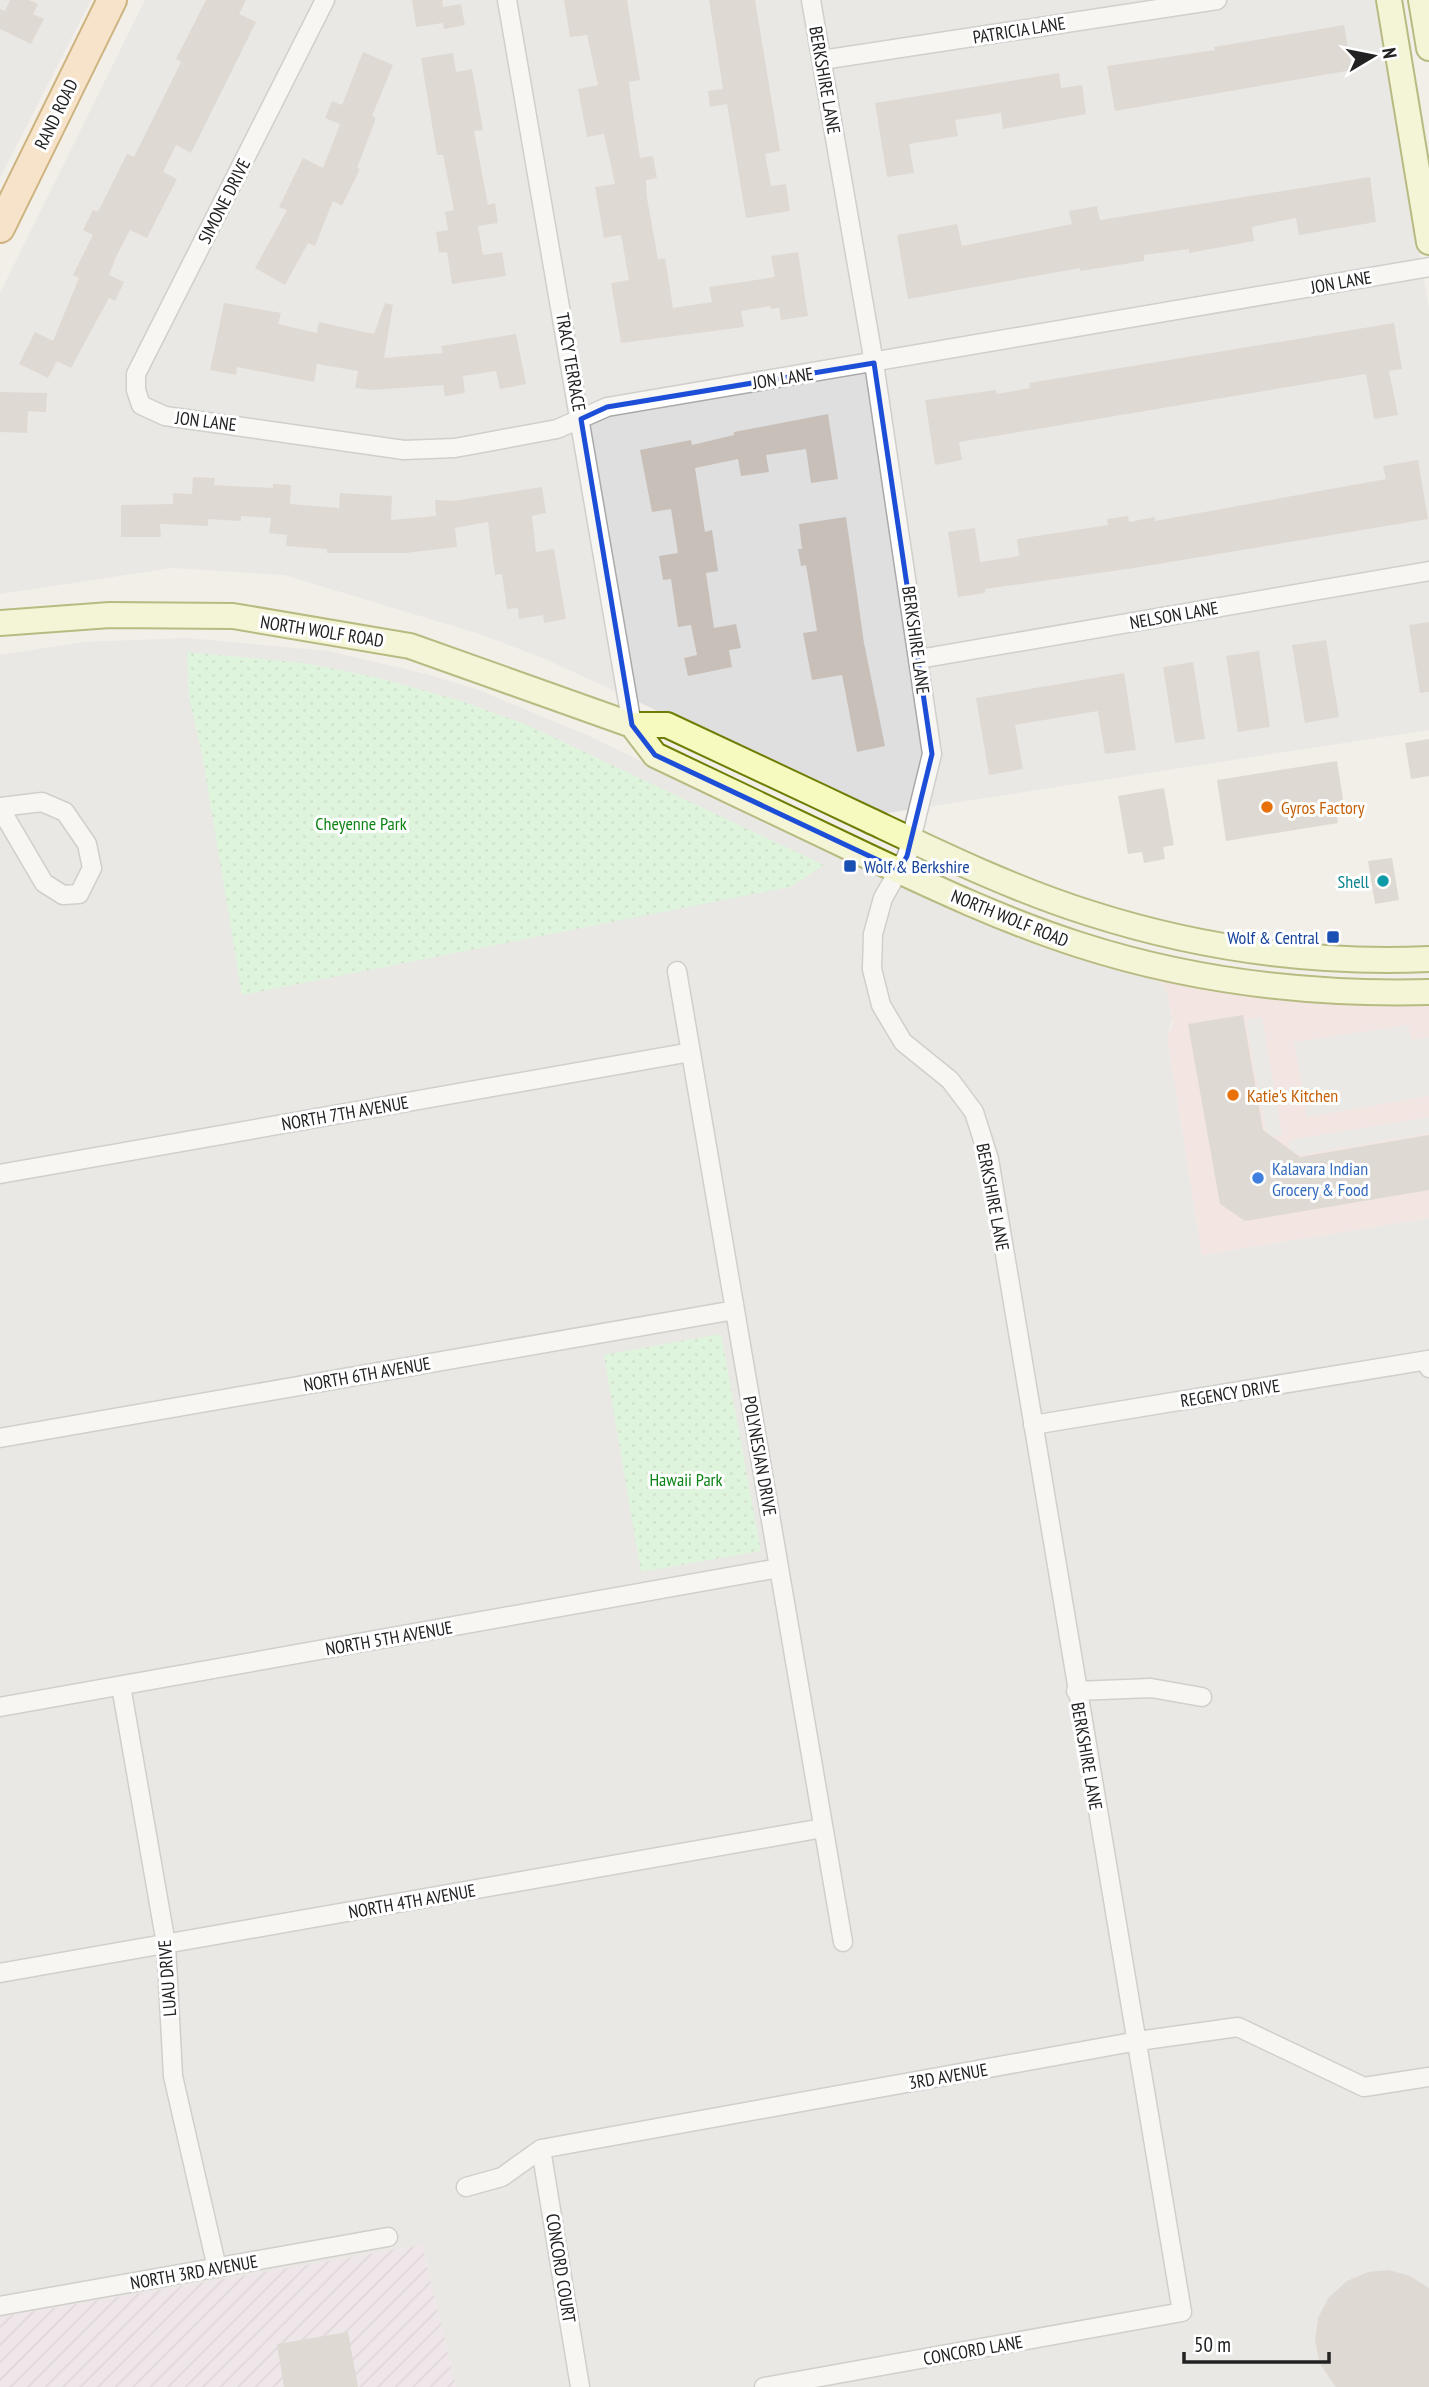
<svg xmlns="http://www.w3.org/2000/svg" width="1429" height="2387" font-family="'PT Sans Narrow',sans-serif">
  <defs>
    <pattern id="industrial-furrows" width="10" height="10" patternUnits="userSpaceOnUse" patternTransform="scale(1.75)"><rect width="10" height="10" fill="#ebdbe8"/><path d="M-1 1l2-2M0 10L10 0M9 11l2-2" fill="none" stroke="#c9bcc7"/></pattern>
    <pattern id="park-dots" width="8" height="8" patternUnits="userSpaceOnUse" patternTransform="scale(1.75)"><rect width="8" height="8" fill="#c8facc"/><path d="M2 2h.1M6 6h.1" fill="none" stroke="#acd6af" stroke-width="1.8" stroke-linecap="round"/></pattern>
  </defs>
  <rect width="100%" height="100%" fill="#f2efe9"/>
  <!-- residential -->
  <path fill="#e0dfdf" d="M0 0H91L0 178Z
    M145 0H1375L1429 308V730L881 814 545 659 480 634 284 575 172 568 0 594V293Z
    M187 638 328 651 426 674 476 689 589 736 885 879 1159 981 1166 988 1172 1020 1167 1036 1202 1255 1429 1218V2387H456L422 2245 0 2317V655L84 642Z"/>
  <!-- commercial -->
  <path fill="#f2dad9" d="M1150 977 1246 995 1303 1001 1429 1004V1218L1202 1255 1167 1036 1173 1024 1167 993 1163 983Z"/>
  <!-- industrial -->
  <path fill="url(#industrial-furrows)" d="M422 2245 456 2387H0V2317Z"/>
  <!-- park -->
  <path fill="url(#park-dots)" d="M187 652 304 663 375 677 458 700 525 724 824 865 790 887 242 995 202 754 189 697Z
    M721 1334 761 1551 641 1572 604 1355Z"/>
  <!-- parking -->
  <path fill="#e2e2e2" d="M1262 1017 1282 1135 1272 1137 1266 1132 1246 1020Z
    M1408 1025 1412 1040 1429 1037V1096L1307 1117 1294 1042Z
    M1429 1117V1133L1298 1155 1290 1150 1289 1140Z"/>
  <!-- building -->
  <path fill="#c7bfb8" d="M10 0H29L38 4 33 14 44 19 31 44 0 29V9L5 11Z
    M206 0H246L239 14 256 22 191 153 176 145 163 172 177 179 147 238 130 230 116 257 109 275 124 282 115 301 109 298 71 368 57 361 48 378 19 364 35 332 53 341 79 278 73 275 93 235 83 230 93 210 98 212 127 154 134 157 181 62 176 59Z
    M412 0H442L443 7 461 4 465 25 444 29 443 23 416 27Z
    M564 0H627L640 80 629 82 631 100 640 158 653 156 657 178 646 180 647 198 658 259 665 258 673 308 712 302 709 287 775 277 771 256 798 252 808 316 781 320 779 308 771 309 770 306 741 311 744 327 621 343 611 283 629 280 621 235 604 238 595 187 615 184 604 134 587 137 578 89 598 85 587 35 570 37Z
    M709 0H755L780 151 765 154 771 186 786 184 790 211 746 218 727 104 710 107 708 91 723 89Z
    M1344 25 1352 70 1115 111 1107 66 1215 50 1214 47Z
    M363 52 393 65 372 116 376 118 357 168 360 169 342 206 333 201 315 246 308 243 285 285 255 268 287 210 279 207 303 158 323 168 340 124 325 118 332 101 342 105Z
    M453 53 456 72 472 69 483 130 474 131 488 205 495 203 498 223 478 226 483 255 502 252 506 276 452 284 447 252 439 253 436 232 448 230 445 212 454 210 443 155H437L421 58Z
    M1059 73 1061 88 1082 85 1086 114 1003 129 1001 113 955 120 958 136 909 144 914 173 887 177 875 103Z
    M1370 177 1376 222 1299 235 1296 218 1252 227 1254 241 1189 253V249L1144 255V261L1080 271V268L908 299 897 235 957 224 962 246 1072 224 1069 211 1097 206 1100 220Z
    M224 303 281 313 278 324 317 333 319 322 374 334 385 303 393 305 384 358 443 353 441 346 516 334 526 384 500 389 496 371 463 376 465 393 445 396 443 385 372 390 355 388 358 371 317 364 314 382 237 367 236 375 210 370Z
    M1394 323 1402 369 1389 371 1398 415 1374 419 1366 374 959 442 962 460 935 465 925 400 996 390 997 394 1030 388 1029 383Z
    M0 392 47 393 46 412 28 411 27 433 0 432Z
    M828 414 838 479 811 483 806 449 766 455 769 472 741 476 738 459 695 468 705 532 712 530 718 571 706 573 714 628 736 624 741 648 729 650 732 667 688 676 684 658 697 655 691 625 678 627 671 579 663 580 659 556 678 553 671 509 652 512 640 450 691 440 692 445 734 435V432Z
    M1418 460 1428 519 1134 568 985 589V593L958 597 948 532 975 528 980 562 1019 556 1017 539 1108 525 1107 519 1128 516 1129 522 1155 517V521L1386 479 1383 466Z
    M193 477 215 478 214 485 273 488V484L291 485 290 504 339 508 340 493 392 496 391 520 436 516 435 500 453 501 542 487 546 513 532 516 536 552 554 549 566 619 544 623 543 615 519 619 518 608 507 609 502 574 495 575 488 522 455 528 457 547 406 553H327V549L286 546 287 535 269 533 271 518 241 516V521L208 519V526L160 524 161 537H121V505L173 504V493L192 494Z
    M846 517 864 643 885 746 857 752 842 675 812 680 803 633 817 631 806 565 801 566 798 549H802L799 524Z
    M1429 622V692L1420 693 1409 625Z
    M1326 640 1339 717 1305 723 1292 645Z
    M1259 651 1270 727 1238 732 1226 656Z
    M1193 662 1205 739 1175 743 1163 667Z
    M1124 673 1136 750 1105 754 1098 711 1015 725 1023 769 989 775 976 698Z
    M1429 739V776L1411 779 1405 743Z
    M1337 761 1344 805 1335 807 1338 823 1226 841 1217 780Z
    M1164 788 1174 845 1163 847 1165 859 1144 863 1142 852 1128 854 1118 796Z
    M1392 858 1399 900 1375 904 1368 861Z
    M1243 1015 1263 1130 1300 1157 1429 1135V1190L1245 1221 1220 1204 1188 1024Z
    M1389 2270 1410 2276 1429 2288V2387H1336L1320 2364 1315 2341 1318 2318 1329 2297 1347 2281 1368 2272Z
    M348 2332 358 2387H284L277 2344Z"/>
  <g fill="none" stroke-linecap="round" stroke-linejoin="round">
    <defs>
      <path id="minor" d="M325 0 136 374V390L141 405 165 416 404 450 455 448 557 429 607 407 1429 267
        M507 0 632 725
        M822 60 1217 0
        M919 659 1429 571
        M0 807 42 802 65 812 87 844 92 868 79 894 63 895 44 883 0 808
        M677 971 843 1942
        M0 1174 691 1052
        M1033 1425 1428 1360 1429 1368
        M0 1438 735 1310
        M121 1686 166 1944 173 2076 217 2268
        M1076 1691 1151 1688 1202 1697
        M0 1707 779 1568
        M0 1973 823 1828
        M541 2149 580 2387
        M466 2187 502 2177 541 2149 1138 2041 1238 2027 1364 2087 1429 2077
        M0 2306 388 2237
        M764 2387 1182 2312 989 1159 974 1112 950 1080 903 1042 881 1005 872 969 873 934 883 898 907 856 932 754 874 363 811 0"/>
      <path id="secondary" d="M1389 0 1429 242
        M1421 0 1429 48
        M0 623 110 615 233 616 410 646 632 725H667C735 757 802 788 869 820 941 854 1013 889 1089 913 1198 948 1314 964 1429 959
        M632 725 655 755C725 789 795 822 865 855 935 888 1005 921 1080 945 1192 981 1311 995 1429 992"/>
      <path id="primary" d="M0 228 112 0"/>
    </defs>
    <!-- minor casing -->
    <use href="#minor" stroke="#a9a9a9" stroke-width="21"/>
    <!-- secondary casing -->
    <use href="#secondary" stroke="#707d05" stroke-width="28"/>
    <!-- primary casing -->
    <use href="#primary" stroke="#a06b00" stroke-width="32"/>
    <!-- minor -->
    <use href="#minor" stroke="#fff" stroke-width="18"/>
    <!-- secondary -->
    <use href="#secondary" stroke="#f7fabf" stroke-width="24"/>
    <!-- primary -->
    <use href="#primary" stroke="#fcd6a4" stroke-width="28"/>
  </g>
  <!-- marked area -->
  <path d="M0 0H1429V2387H0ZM874 363 932 754 907 856 899 870 655 755 632 725 581 419 607 407Z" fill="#f2efe9" fill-opacity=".55" fill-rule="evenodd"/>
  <path fill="none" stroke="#1d4ed8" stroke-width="5" stroke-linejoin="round" d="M874 363 932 754 907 856 899 870 655 755 632 725 581 419 607 407Z"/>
  <!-- markers -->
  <g fill="#e8710a" stroke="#fff" stroke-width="2.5">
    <circle cx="1267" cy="807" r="7"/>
    <circle cx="1233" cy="1095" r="7"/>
  </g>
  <g fill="#1a4fb4" stroke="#fff" stroke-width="2.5">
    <rect x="843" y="859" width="14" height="14" rx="3.5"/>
    <rect x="1326" y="930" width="14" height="14" rx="3.5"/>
  </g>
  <circle fill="#0f9aa8" stroke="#fff" stroke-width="2.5" cx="1383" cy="881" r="7"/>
  <circle fill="#3f7fe0" stroke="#fff" stroke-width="2.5" cx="1258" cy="1178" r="7"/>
  <g text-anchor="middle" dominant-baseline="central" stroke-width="6" stroke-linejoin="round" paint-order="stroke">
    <!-- street labels -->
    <g font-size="18" fill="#222" stroke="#fff">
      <text transform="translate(1019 30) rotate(-9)">PATRICIA LANE</text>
      <text transform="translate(825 80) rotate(80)">BERKSHIRE LANE</text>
      <text transform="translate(56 114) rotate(-64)">RAND ROAD</text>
      <text transform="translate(224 201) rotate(-63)">SIMONE DRIVE</text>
      <text transform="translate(1341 282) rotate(-10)">JON LANE</text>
      <text transform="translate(571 362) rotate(80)">TRACY TERRACE</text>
      <text transform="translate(783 378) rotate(-9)">JON LANE</text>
      <text transform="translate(206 421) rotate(7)">JON LANE</text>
      <text transform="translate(1174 615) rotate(-10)">NELSON LANE</text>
      <text transform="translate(322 631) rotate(9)">NORTH WOLF ROAD</text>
      <text transform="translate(916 640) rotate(82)">BERKSHIRE LANE</text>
      <text transform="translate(1010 918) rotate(22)">NORTH WOLF ROAD</text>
      <text transform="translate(345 1113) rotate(-10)">NORTH 7TH AVENUE</text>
      <text transform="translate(993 1197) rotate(79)">BERKSHIRE LANE</text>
      <text transform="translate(367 1374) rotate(-10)">NORTH 6TH AVENUE</text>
      <text transform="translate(1230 1393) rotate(-9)">REGENCY DRIVE</text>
      <text transform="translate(760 1456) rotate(80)">POLYNESIAN DRIVE</text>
      <text transform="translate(389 1638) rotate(-10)">NORTH 5TH AVENUE</text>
      <text transform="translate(1087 1756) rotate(80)">BERKSHIRE LANE</text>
      <text transform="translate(412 1901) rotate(-10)">NORTH 4TH AVENUE</text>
      <text transform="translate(167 1978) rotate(-94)">LUAU DRIVE</text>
      <text transform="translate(948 2076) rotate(-10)">3RD AVENUE</text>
      <text transform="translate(561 2268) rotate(81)">CONCORD COURT</text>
      <text transform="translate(194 2272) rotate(-10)">NORTH 3RD AVENUE</text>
      <text transform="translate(973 2350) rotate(-10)">CONCORD LANE</text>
    </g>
    <!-- food labels -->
    <g font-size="18" fill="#c56008" stroke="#fff" text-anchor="start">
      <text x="1281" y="807">Gyros Factory</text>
      <text x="1247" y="1095">Katie's Kitchen</text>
    </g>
    <!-- park labels -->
    <g font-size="18" fill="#0c8416" stroke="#fff">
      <text x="361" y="823">Cheyenne Park</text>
      <text x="686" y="1479">Hawaii Park</text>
    </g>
    <!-- transit labels -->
    <g font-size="18" fill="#164399" stroke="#fff" text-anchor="start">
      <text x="864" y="866">Wolf &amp; Berkshire</text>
      <text x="1319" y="937" text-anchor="end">Wolf &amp; Central</text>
    </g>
    <!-- culture labels -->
    <g font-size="18" fill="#0d838f" stroke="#fff" text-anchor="end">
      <text x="1369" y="881">Shell</text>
    </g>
    <!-- shop labels -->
    <g font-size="18" fill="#366cbe" stroke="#fff" text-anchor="start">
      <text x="1272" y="1168">Kalavara Indian<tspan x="1272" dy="21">Grocery &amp; Food</tspan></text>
    </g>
  </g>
  <!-- north arrow -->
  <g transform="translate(1373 56) rotate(80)" stroke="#ffffff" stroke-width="5" paint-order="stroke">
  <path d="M0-5L12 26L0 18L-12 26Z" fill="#222222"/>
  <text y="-10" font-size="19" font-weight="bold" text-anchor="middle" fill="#222222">N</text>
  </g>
  <!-- scale -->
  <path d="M1184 2352v10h145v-10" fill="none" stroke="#222222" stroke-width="3.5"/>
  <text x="1194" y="2352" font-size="21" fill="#222222" stroke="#ffffff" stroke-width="5" paint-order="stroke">50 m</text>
</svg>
